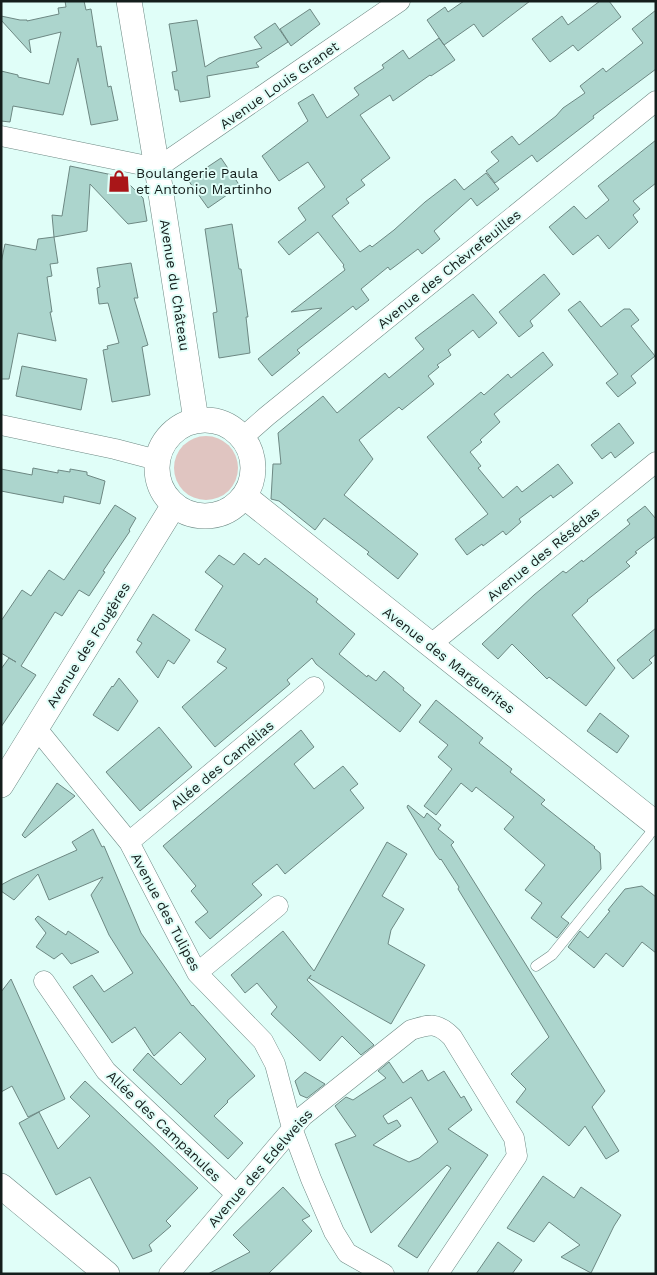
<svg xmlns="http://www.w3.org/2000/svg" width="657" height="1275" font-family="'Work Sans',sans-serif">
  <rect width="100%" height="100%" fill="#e0fef8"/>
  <!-- green -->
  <path fill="#e0c5c1" d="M174 468a32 32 0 1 1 64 0a32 32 0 1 1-64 0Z"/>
  <!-- building -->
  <path fill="#acd5cd" stroke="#6d8883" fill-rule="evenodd" d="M65 1H84L86 10 91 9 97 47 101 46 108 87 111 86 118 120 91 125 78 58 63 115 13 106 10 122 1 121V71L18 75V77L49 84 61 32 29 40 31 53 1 20V16L20 20H27V21L59 14 58 8 66 7Z
    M464 1H530L483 37 474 24 444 45 427 20 445 7 448 12Z
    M600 1H609L621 17 578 51 573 45 550 62 532 39 562 16 568 25Z
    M310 9 320 24 291 46 280 29Z
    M656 10V69L593 116 594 118 537 162 532 155 495 183 486 171 499 161 491 152 512 136 519 145 556 116 563 108 585 93 580 86 603 68 606 72 643 43 632 29Z
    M197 20 205 67 219 58 262 48 254 37 275 23 288 42 256 63 259 67 207 76 210 97 180 102 178 90H175L172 72 177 71 169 24Z
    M439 38 455 60 431 76 430 75 393 101 390 95 360 115 390 158 361 180 365 185 346 199 349 203 332 216 360 252 370 245 372 247 394 230 425 202 455 179 464 190 486 173 499 189 477 206 471 198 434 231 440 239 422 254 418 249 390 270 388 267 361 289 369 300 356 310 353 306 297 350 300 353 272 376 258 359 322 308 291 312 345 270 343 266 344 265 318 232 289 255 278 242 306 220 298 208 325 187 308 162 279 181 262 156 308 121 298 103 313 94 327 118 359 95 354 88 384 68 382 65 403 50 409 59Z
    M656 140V183L633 201 640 209 633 215 638 222 609 249 598 235 573 255 549 227 574 206 586 219 609 200 598 186Z
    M221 158 240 186 208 208 188 180Z
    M70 166 122 177 143 198 147 221 128 224 90 184 87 231 54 237 52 215 62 216Z
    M232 224 239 269H241L248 317H246L250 353 219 358 213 313 217 312 205 229Z
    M54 237 58 263 50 264 52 276 47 277 52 312H50L56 341 18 333 9 379H1V263L5 244 36 250 38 239Z
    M131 263 138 298H134L148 345 142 347 150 395 112 402 103 350 108 349 107 346 119 343 108 303 99 304 97 288 100 287 97 268Z
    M544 274 560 294 530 321 533 326 519 337 499 312Z
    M473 294 497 323 479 338 473 330 448 350 451 355 437 365 439 367 428 376 434 384 402 410 399 407 359 440 373 459 344 495 418 554 398 579 367 554 369 552 324 518 315 530 279 501 271 499 273 464H281L278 433 323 396 337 413 385 373 389 378 424 349 415 338Z
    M580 301 601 327 624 309H630L639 320 631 326 655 356 631 376 636 383 618 397 606 383 618 374 568 310Z
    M543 352 553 365 494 414 500 422 480 440 482 442 470 452 481 466 478 468 503 498 517 486 522 492 558 464 573 483 553 498 551 495 519 519 521 522 506 535 503 531 483 546 482 544 467 555 455 539 488 514 427 437 481 392 484 395 508 374 511 378Z
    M22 366 87 379 81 410 16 396Z
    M619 423 634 443 615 458 611 452 602 459 591 445Z
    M33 468 58 473V470L70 472V469L87 472V475L105 481 100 504 64 496 63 503 1 491V469L32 475Z
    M115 505 136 518 129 530 130 531 103 571 105 572 89 596 79 590 62 616 55 612 21 666 36 675 1 727V669L9 658 16 662 1 653V621L22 590 31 596 49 570 64 580Z
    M645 506 656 519V536L635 552 637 553 626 562 630 566 587 600 588 601 572 615 615 668 586 706 549 677 547 679 512 644 498 659 482 644 534 595 563 571 566 573 582 560 583 562 630 524 627 520Z
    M244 553 259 565 265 558 318 599 316 602 355 634 339 654 367 677 368 675 376 681 384 671 404 688 403 690 421 705 400 732 316 664 312 658 287 680 290 684 215 747 182 707 227 668 217 662 226 649 195 630 223 586 205 572 219 555 234 565Z
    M153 614 190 640 174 664 168 660 158 678 136 652 142 643 137 640Z
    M656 628V654L649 660 652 663 633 679 617 660Z
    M119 678 138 701 118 731 93 715 112 686 113 687Z
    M436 700 483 738 479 743 512 769 510 772 545 800 541 804 595 847 594 848 600 853 601 869 561 917 569 923 557 938 531 918 542 903 525 890 545 865 504 829 514 817 476 787 472 792 461 783 436 815 424 806 452 769 438 757 448 745 419 722Z
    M600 713 629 736 617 753 587 731Z
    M159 727 192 767 140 811 106 772Z
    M301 730 314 747 294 764 314 789 343 766 358 784 350 790 364 808 285 874 277 864 252 884 262 895 210 939 195 922 208 912 191 891 196 886 163 846Z
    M57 783 75 796 25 838 22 835Z
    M408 805 424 818 427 813 441 825 438 829 454 842 451 845 605 1091 592 1107 619 1151 606 1159 585 1126 569 1146 516 1102 526 1089 511 1074 549 1037 458 889 459 887 441 859 440 860 436 855 407 807Z
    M93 829 102 847 104 846 141 933 192 1006 193 1005 255 1076 227 1101 228 1102 214 1116 243 1143 228 1159 133 1070 148 1053 181 1085 206 1059 180 1032 154 1056 135 1027 112 1043 73 987 92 975 104 992 133 973 109 935 91 895 103 877 49 900 38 874 14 900 1 891V885L12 879 77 850 72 842Z
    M387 842 407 854 382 896 404 909 391 930 388 944 425 965 391 1024 309 978 311 975 307 980 374 1045 361 1055 342 1036 320 1061 271 1014 277 1007 257 983 245 993 231 975 283 931 314 971Z
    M642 886 656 897V953L642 942 623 967 606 953 594 968 568 947 580 931 588 938 610 911 608 910 625 889Z
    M38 916 66 935 68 931 99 952 71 964 62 953 54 959 36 947 46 933 35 919Z
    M11 979 65 1099 28 1117 12 1086 1 1092V992Z
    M389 1062 403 1083 422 1070 428 1081 444 1071 461 1098 464 1096 472 1110 448 1129 488 1155 417 1258 398 1246 451 1168 447 1165 371 1233 335 1144 356 1136 335 1106 346 1097 353 1100 386 1078 378 1071ZM411 1097 438 1142 419 1158 409 1162 373 1145 401 1126 397 1120 388 1124 383 1116Z
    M305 1072 325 1084 307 1098 300 1095 295 1081Z
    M85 1081 198 1188 166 1221 171 1226 149 1245 152 1251 133 1259 90 1177 56 1195 19 1123 39 1112 58 1149 90 1116 70 1097Z
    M543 1176 574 1198 581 1187 621 1215 614 1226 591 1273 561 1257 580 1245 549 1222 534 1242 507 1228Z
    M283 1187 310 1216 302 1220 312 1231 268 1274H208L250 1252 233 1235Z
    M498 1242 522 1260 512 1274H476Z"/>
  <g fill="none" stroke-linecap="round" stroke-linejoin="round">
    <defs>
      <path id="service" d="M536 966 552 955 649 835 654 824"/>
      <path id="minor" d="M1 136 157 168 400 1
        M1 425 115 449 157 460
        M242 438 267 416 656 101
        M430 645 656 462
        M37 729 129 842 197 973 263 1041 275 1064 292 1128 311 1179 334 1232 347 1253 384 1274
        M129 842 314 687
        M197 973 278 906
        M44 981 106 1071 236 1194
        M169 1274 303 1116 411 1030C430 1024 437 1022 452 1037L514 1138 517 1156 438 1274"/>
      <path id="tertiary" d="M129 1 157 168 196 420
        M157 468a48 48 0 1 1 96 0a48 48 0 1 1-96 0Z
        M244 496 656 824
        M1 785 174 505
        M1 1186 107 1274"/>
    </defs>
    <!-- service casing -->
    <use href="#service" stroke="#6e8984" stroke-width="11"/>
    <!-- minor casing -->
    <use href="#minor" stroke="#6e8984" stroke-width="21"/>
    <!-- tertiary casing -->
    <use href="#tertiary" stroke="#6e8984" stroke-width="26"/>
    <!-- service -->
    <use href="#service" stroke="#fff" stroke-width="10"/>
    <!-- minor -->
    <use href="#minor" stroke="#fff" stroke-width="20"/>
    <!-- tertiary -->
    <use href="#tertiary" stroke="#fff" stroke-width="25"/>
  </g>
  <!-- icons -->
  <defs>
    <symbol id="shop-bare" viewBox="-9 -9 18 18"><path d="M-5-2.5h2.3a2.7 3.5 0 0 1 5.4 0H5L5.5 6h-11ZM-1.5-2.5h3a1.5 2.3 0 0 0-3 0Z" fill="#a91618" stroke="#e0fef8" stroke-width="2.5" paint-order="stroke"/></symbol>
  </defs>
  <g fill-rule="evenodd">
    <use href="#shop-bare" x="103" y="165" width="32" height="32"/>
  </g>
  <g text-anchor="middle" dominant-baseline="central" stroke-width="4" stroke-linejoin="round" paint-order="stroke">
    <!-- street labels -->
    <g font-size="14" fill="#141e1c" stroke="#e0fef8">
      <text transform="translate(279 85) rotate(-35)">Avenue Louis Granet</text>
      <text transform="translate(449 269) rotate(-39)">Avenue des Chèvrefeuilles</text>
      <text transform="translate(175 285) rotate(81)">Avenue du Château</text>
      <text transform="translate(543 554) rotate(-39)">Avenue des Résédas</text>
      <text transform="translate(88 645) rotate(-58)">Avenue des Fougères</text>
      <text transform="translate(449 660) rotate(38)">Avenue des Marguerites</text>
      <text transform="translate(222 765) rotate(-40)">Allée des Camélias</text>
      <text transform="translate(166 912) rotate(62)">Avenue des Tulipes</text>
      <text transform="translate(164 1126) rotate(44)">Allée des Campanules</text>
      <text transform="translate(260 1168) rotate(-49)">Avenue des Edelweiss</text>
    </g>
    <!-- poi labels -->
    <g font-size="14" fill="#141e1c" stroke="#e0fef8" text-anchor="start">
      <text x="136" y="173">Boulangerie Paula<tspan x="136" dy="16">et Antonio Martinho</tspan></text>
    </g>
  </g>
  <!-- border -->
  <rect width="657" height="1275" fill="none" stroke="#141e1c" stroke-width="5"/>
</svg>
